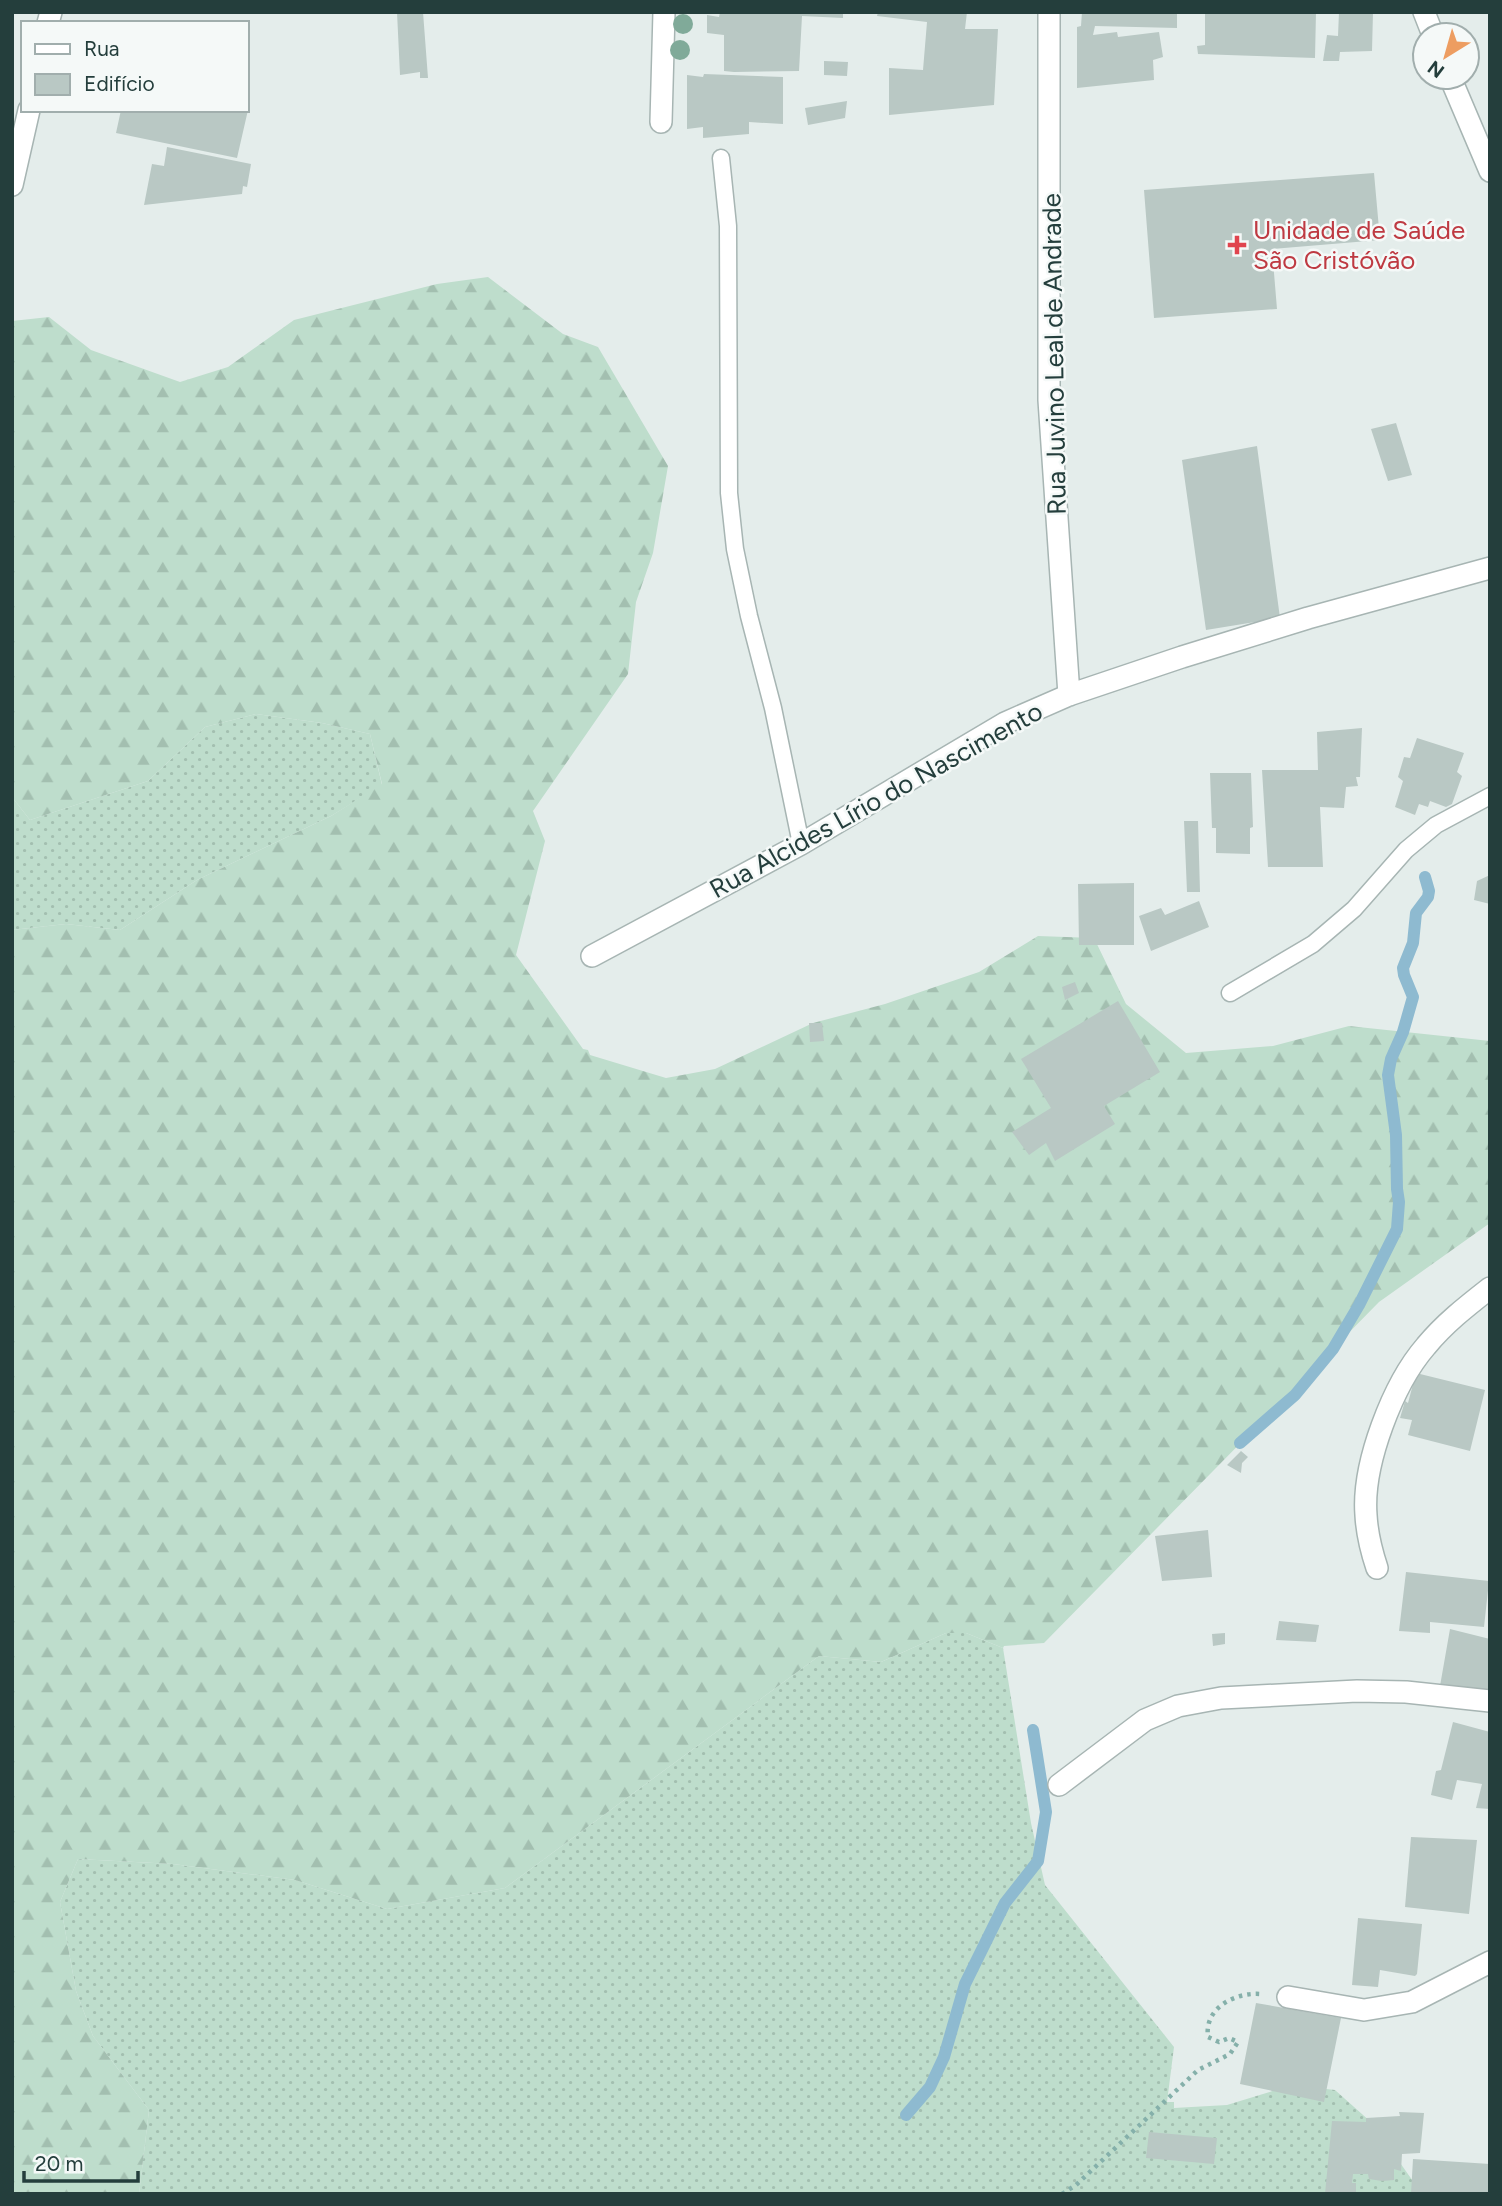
<svg xmlns="http://www.w3.org/2000/svg" width="1502" height="2206" font-family="Figtree,sans-serif">
  <defs>
    <pattern id="grass-dots" width="8" height="8" patternUnits="userSpaceOnUse" patternTransform="scale(1.75)"><rect width="8" height="8" fill="#beddcc"/><path d="M2 2h.1M6 6h.1" fill="none" stroke="#a3bfb0" stroke-width="1.8" stroke-linecap="round"/></pattern>
    <pattern id="forest-firs" width="22" height="20" patternUnits="userSpaceOnUse" patternTransform="scale(1.75)"><rect width="22" height="20" fill="#beddcc"/><path d="M5 1l3.5 6h-7zM16 11l3.5 6h-7z" fill="#a3bfb0"/></pattern>
  </defs>
  <rect width="100%" height="100%" fill="#e4edeb"/>
  <!-- grass -->
  <path fill="url(#grass-dots)" d="M256 714 322 723 370 734 382 785 331 816 197 880 120 930 66 924 12 930V797L30 820 148 781 205 727Z
    M946 1633H966L1003 1648 1031 1823 1045 1885 1174 2047 1167 2102H1174V2108L1227 2105 1292 2085 1335 2090 1372 2123 1422 2194H139L149 2110 93 2036 76 1991 60 1902 78 1859 173 1864 295 1880 387 1909 505 1888 819 1656 881 1662Z"/>
  <!-- forest -->
  <path fill="url(#forest-firs)" d="M488 277 563 334 598 347 668 466 653 553 636 602 628 674 533 811 545 841 516 955 583 1049 588 1050 590 1055 666 1078 715 1069 813 1023 885 1004 979 972 1038 936 1094 938 1126 1004 1186 1053 1273 1046 1349 1026 1490 1041V1223L1379 1302 1044 1643 1004 1646 1003 1648 966 1633H946L881 1662 819 1656 505 1888 387 1909 295 1880 173 1864 78 1859 60 1902 76 1991 93 2036 149 2110 139 2194H12V930L66 924 120 930 197 880 331 816 382 784 370 734 322 723 256 714 205 727 148 781 30 820 12 797V321L49 317 91 350 180 382 228 367 294 320 437 284Z"/>
  <g fill="none" stroke-linecap="round" stroke-linejoin="round">
    <!-- stream -->
    <path stroke="#8ebad0" stroke-width="12" d="M1240 1443 1295 1395 1333 1349 1359 1305 1397 1229 1399 1202 1397 1189 1396 1135 1388 1075 1391 1059 1403 1032 1413 997 1404 975 1403 968 1413 943 1416 913 1428 897 1429 891 1425 877
      M906 2115 930 2087 944 2057 965 1984 1005 1903 1038 1861 1046 1812 1033 1730"/>
  </g>
  <!-- building -->
  <path fill="#b9c8c4" d="M397 12H423L428 78H420V72L400 75Z
    M720 12H843V18L802 16 799 71 734 72 724 71V35L707 33V15L719 17Z
    M878 12H967L965 29H998L994 105 889 115V68L923 70 927 22 877 16Z
    M1082 12H1177V28L1095 26 1093 35 1117 32 1118 37 1159 32 1163 57 1153 60 1154 80 1077 88V27L1081 26Z
    M1205 12H1316L1315 58 1198 54 1197 46 1205 45Z
    M1339 12H1373L1372 51 1340 52 1339 61H1323L1327 35 1338 36Z
    M824 61 848 62 847 76 824 75Z
    M704 74 783 77V124L749 122V134L703 138V127L687 129V75L703 77Z
    M847 101 845 118 808 125 805 108Z
    M121 110H248L237 158 116 133Z
    M167 147 251 164 247 187 243 186 242 194 144 205 152 164 164 166Z
    M1374 173 1380 240 1272 249 1277 309 1154 318 1144 190Z
    M1396 423 1412 475 1388 481 1371 429Z
    M1257 446 1280 618 1206 630 1182 460Z
    M1362 728 1360 777H1356L1358 786 1346 787 1344 808 1320 807 1323 867H1268L1262 770H1318L1317 732Z
    M1417 738 1464 753 1457 772 1462 776 1452 804 1446 807 1430 801 1428 807 1419 804 1415 815 1395 807 1403 781 1398 777 1404 757 1410 758Z
    M1210 773H1251L1253 827 1250 828V854L1216 853V828H1212Z
    M1184 821H1198L1200 892H1187Z
    M1490 875V904L1474 900 1477 881Z
    M1134 883V945H1079L1078 884Z
    M1199 901 1209 927 1151 951 1139 916 1161 908 1165 915Z
    M1075 982 1079 993 1065 1000 1062 987Z
    M1118 1001 1160 1072 1104 1106 1115 1124 1055 1161 1046 1143 1029 1155 1012 1132 1051 1108 1021 1059Z
    M809 1023H822L824 1041 810 1042Z
    M1416 1373 1485 1390 1470 1451 1408 1435 1412 1420 1400 1418 1405 1401 1408 1403Z
    M1241 1451 1248 1457 1242 1463 1241 1473 1227 1465Z
    M1208 1530 1212 1577 1162 1581 1155 1536Z
    M1406 1572 1489 1581 1484 1627 1430 1622V1633L1399 1631Z
    M1279 1621 1319 1625 1316 1642 1276 1640Z
    M1450 1629 1490 1639V1690L1440 1686Z
    M1225 1633V1644L1213 1646 1212 1634Z
    M1453 1722 1490 1732V1809L1476 1808 1482 1784 1457 1780 1452 1800 1431 1795 1436 1771 1441 1770Z
    M1411 1837 1477 1840 1469 1914 1405 1907Z
    M1358 1918 1422 1924 1417 1974 1415 1976 1380 1970 1378 1987 1352 1985Z
    M1256 2003 1341 2018 1324 2102 1240 2084Z
    M1399 2112 1424 2113 1420 2153 1402 2154 1401 2171 1394 2169V2180L1382 2181 1369 2179 1368 2174H1353L1352 2183H1356V2194H1325L1332 2121 1366 2122V2118L1400 2116Z
    M1149 2132 1217 2138 1214 2164 1146 2158Z
    M1413 2159 1490 2164V2194H1411Z"/>
  <g fill="none" stroke-linecap="round" stroke-linejoin="round">
    <defs>
      <path id="service" d="M721 158 728 226 729 493 735 549 749 616 773 708 801 844
        M1230 993 1313 944 1354 909 1406 850 1436 825 1490 796"/>
      <path id="minor" d="M1049 12V400L1069 695
        M1424 12 1433 35
        M48 23 51 12
        M1450 77 1490 171
        M661 122 664 12
        M12 185 29 110
        M592 956 801 844 1005 723 1069 695 1182 657 1308 618 1490 568
        M1377 1568C1371 1550 1367 1534 1366 1515 1362 1464 1393 1384 1426 1346 1445 1323 1467 1306 1490 1288
        M1059 1785 1145 1720 1178 1706 1221 1698 1357 1691 1406 1692 1490 1701
        M1288 1997 1364 2010 1412 2002 1490 1962"/>
    </defs>
    <!-- service casing -->
    <use href="#service" stroke="#a7b5b3" stroke-width="19"/>
    <!-- minor casing -->
    <use href="#minor" stroke="#a7b5b3" stroke-width="24"/>
    <!-- path -->
    <path stroke="#85b0aa" stroke-width="4.5" stroke-dasharray="3.5 5" stroke-linecap="butt" d="M1062 2194 1076 2185 1198 2070 1230 2054 1238 2042 1229 2038 1219 2042 1208 2037C1204 2008 1235 1992 1261 1994"/>
    <!-- service -->
    <use href="#service" stroke="#fff" stroke-width="16"/>
    <!-- minor -->
    <use href="#minor" stroke="#fff" stroke-width="21"/>
  </g>
  <!-- trees -->
  <g fill="#80aa99">
    <circle cx="683" cy="24" r="10"/>
    <circle cx="680" cy="50" r="10"/>
  </g>
  <!-- markers -->
  <path fill="#e0444e" stroke="#f5f9f8" stroke-width="2.5" d="M1233.5 234.5h7v7h7v7h-7v7h-7v-7h-7v-7h7z"/>
  <g text-anchor="middle" dominant-baseline="central" stroke-width="5" stroke-linejoin="round" paint-order="stroke">
    <!-- health labels -->
    <g font-size="26" fill="#be3a42" stroke="#f5f9f8" text-anchor="start">
      <text x="1253" y="230">Unidade de Saúde<tspan x="1253" dy="30">São Cristóvão</tspan></text>
    </g>
    <!-- street labels -->
    <g font-size="26" fill="#243e3c" stroke="#f5f9f8">
      <text transform="translate(1054 354) rotate(-91)">Rua Juvino Leal de Andrade</text>
      <text transform="translate(876 800) rotate(-29)">Rua Alcides Lírio do Nascimento</text>
    </g>
  </g>
  <!-- border -->
  <rect width="1502" height="2206" fill="none" stroke="#243e3c" stroke-width="28"/>
  <!-- legend -->
  <rect x="21" y="21" width="228" height="91" fill="#f5f9f8" stroke="#a1aead" stroke-width="2"/>
  <rect x="35" y="44" width="35" height="10" fill="#ffffff" stroke="#a1aead" stroke-width="2"/>
  <text x="84" y="56" font-size="21" fill="#243e3c">Rua</text>
  <rect x="35" y="74" width="35" height="21" fill="#b9c8c4" stroke="#a1aead" stroke-width="2"/>
  <text x="84" y="91" font-size="21" fill="#243e3c">Edifício</text>
  <!-- north arrow -->
  <g transform="translate(1446 56) rotate(217)"><circle r="33" fill="#f5f9f8" stroke="#a1aead" stroke-width="2"/>
  <path d="M0-5L12 26L0 18L-12 26Z" fill="#ed9d61"/>
  <text y="-10" font-size="19" font-weight="bold" text-anchor="middle" fill="#243e3c">N</text>
  </g>
  <!-- scale -->
  <path d="M24 2171v10h114v-10" fill="none" stroke="#243e3c" stroke-width="3.5"/>
  <text x="35" y="2171" font-size="21" fill="#243e3c" stroke="#f5f9f8" stroke-width="5" paint-order="stroke">20 m</text>
</svg>
